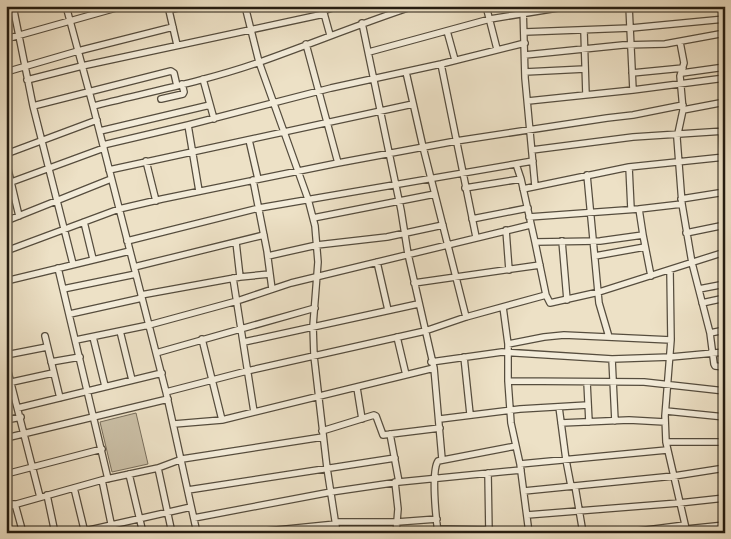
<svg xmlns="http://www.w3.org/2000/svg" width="731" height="539" font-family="Alegreya,serif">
  <rect width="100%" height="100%" fill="#ede1c6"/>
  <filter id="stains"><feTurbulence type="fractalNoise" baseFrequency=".004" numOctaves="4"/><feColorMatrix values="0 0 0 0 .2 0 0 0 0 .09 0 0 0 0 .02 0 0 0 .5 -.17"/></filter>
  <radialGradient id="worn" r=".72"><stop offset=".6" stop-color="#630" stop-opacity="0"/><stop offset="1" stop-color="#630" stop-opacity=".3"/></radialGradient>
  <!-- green -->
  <path fill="#cbc0a7" stroke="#786e5c" d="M136 413 148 464 112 472 100 422Z"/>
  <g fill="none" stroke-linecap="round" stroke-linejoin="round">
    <defs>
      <path id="minor" d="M13 6 33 106 73 264
        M66 6 93 106 166 392 197 533
        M168 6 177 45
        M245 6 259 62 308 199 315 226 318 262 313 326 314 356 327 468 337 533
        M322 6 330 35
        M486 6 497 49
        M523 6 525 78 535 186
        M629 6 633 90
        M169 10 186 6
        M323 11 339 6
        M362 23 401 210 408 254 434 368 442 459
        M447 31 455 60
        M584 31 586 95
        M525 32 631 28 725 19
        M6 39 123 6
        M680 42 684 63 680 76 683 110 677 138 682 204 692 263 710 333 714 364 715 366 725 367
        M306 44 338 163
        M369 52 490 19 570 6
        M525 55 623 45 665 44 725 33
        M441 64 476 237
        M6 72 78 51 173 27
        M406 72 423 147 466 317
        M525 72 585 69
        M632 73 683 68
        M682 73 725 67
        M203 79 214 119
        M27 80 82 66 324 14
        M161 99 183 94 184 92 182 84
        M528 101 633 90 725 78
        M33 106 171 71 174 73 177 86
        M93 106C149 92 206 81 260 62 311 44 362 23 414 6
        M683 110 725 102
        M188 125 199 191
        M100 131 210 105
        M722 131 723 157
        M249 140 258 179
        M103 145 188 125 331 88 441 64 525 43
        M532 150 633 137 725 131
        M6 154 97 120
        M6 161 19 216
        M146 161 156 201
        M516 164 521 179
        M629 167 631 209
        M109 170 413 104
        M587 175 599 303 609 337
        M253 180 267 251 272 289
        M6 184 104 148
        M465 188 521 179 535 242
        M523 189 629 167 725 157
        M681 199 725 192
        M639 209 643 235
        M529 217 639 209 682 204
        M313 218 435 194
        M472 219 528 208
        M6 221 111 179
        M84 222 93 259
        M506 230 509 270
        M686 233 725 225
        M127 241 259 208 533 161
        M562 241 567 300
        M236 242 240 277
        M6 251 119 209 162 199 338 163 456 141 607 118 633 115 683 105
        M268 256 317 245 387 237 443 225
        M595 256 645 247
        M377 262 388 310
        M134 267 264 235
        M58 268 108 479
        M670 270 671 340 665 416 666 442 687 533
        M233 278 254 412
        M6 281 130 251
        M414 283 540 265
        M63 289 136 274
        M699 289 725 284
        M141 295 240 277 270 274
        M546 295 535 242 600 241 643 235 651 276
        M702 303 725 298
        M503 307 508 344V381L511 423 520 464 529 533
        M70 314 142 298
        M120 331 132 380
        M710 333 725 330
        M45 336 60 398
        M93 337 105 386
        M397 337 406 375
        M202 339 222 420 434 368
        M76 340 149 325 237 301 291 283 530 225
        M244 342 418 304
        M508 344 544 337 564 335 671 340
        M156 353 315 308
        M6 355 47 347
        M464 357 470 414
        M612 359 615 421
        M51 362 80 357
        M431 362 502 352 612 359 671 357 725 352
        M6 364 40 497
        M508 381 644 382 725 391
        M12 382 53 373
        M587 382 589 422
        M357 388 362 419
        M166 392 247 371 425 331 466 317 546 295 550 303 599 292 725 252
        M559 407 566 460 571 486
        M18 408 162 373
        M666 411 725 417
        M440 419 520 409 588 405
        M6 420 21 417
        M561 423 629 420 665 422
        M174 424 222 420
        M322 431 374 415 376 416 383 435 440 428
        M390 434 399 482
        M6 438 168 399
        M666 442H725
        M520 464 667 450
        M158 468 172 533
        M488 473 489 533
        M6 474 102 449
        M129 474 143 533
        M102 480 113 533
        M395 482 398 509 396 533
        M575 486 583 533
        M74 488 85 533
        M188 490 395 458
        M524 491 674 476 725 468
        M47 495 55 533
        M12 504H15L23 533
        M6 507 102 480 158 468 182 459 323 437
        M527 515 679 503 725 498
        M194 518 331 492 399 482 521 470
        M336 522H397L437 519
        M437 529 489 530
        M686 529 725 525
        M76 533 191 507
        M247 533 336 524
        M438 533C436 518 431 471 438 461L516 446
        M623 533 685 525"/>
    </defs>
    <!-- minor casing -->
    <use href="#minor" stroke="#564d3e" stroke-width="8"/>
    <!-- minor -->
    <use href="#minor" stroke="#f3ecda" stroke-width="5.5"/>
  </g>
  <!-- margin -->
  <rect width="731" height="539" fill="none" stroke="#ede1c6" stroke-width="25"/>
  <rect x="8" y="8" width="716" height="524" fill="none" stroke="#241c11" stroke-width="2.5"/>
  <rect x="12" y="12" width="706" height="514" fill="none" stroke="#241c11"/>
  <rect width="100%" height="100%" filter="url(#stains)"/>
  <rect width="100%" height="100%" fill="url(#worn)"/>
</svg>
